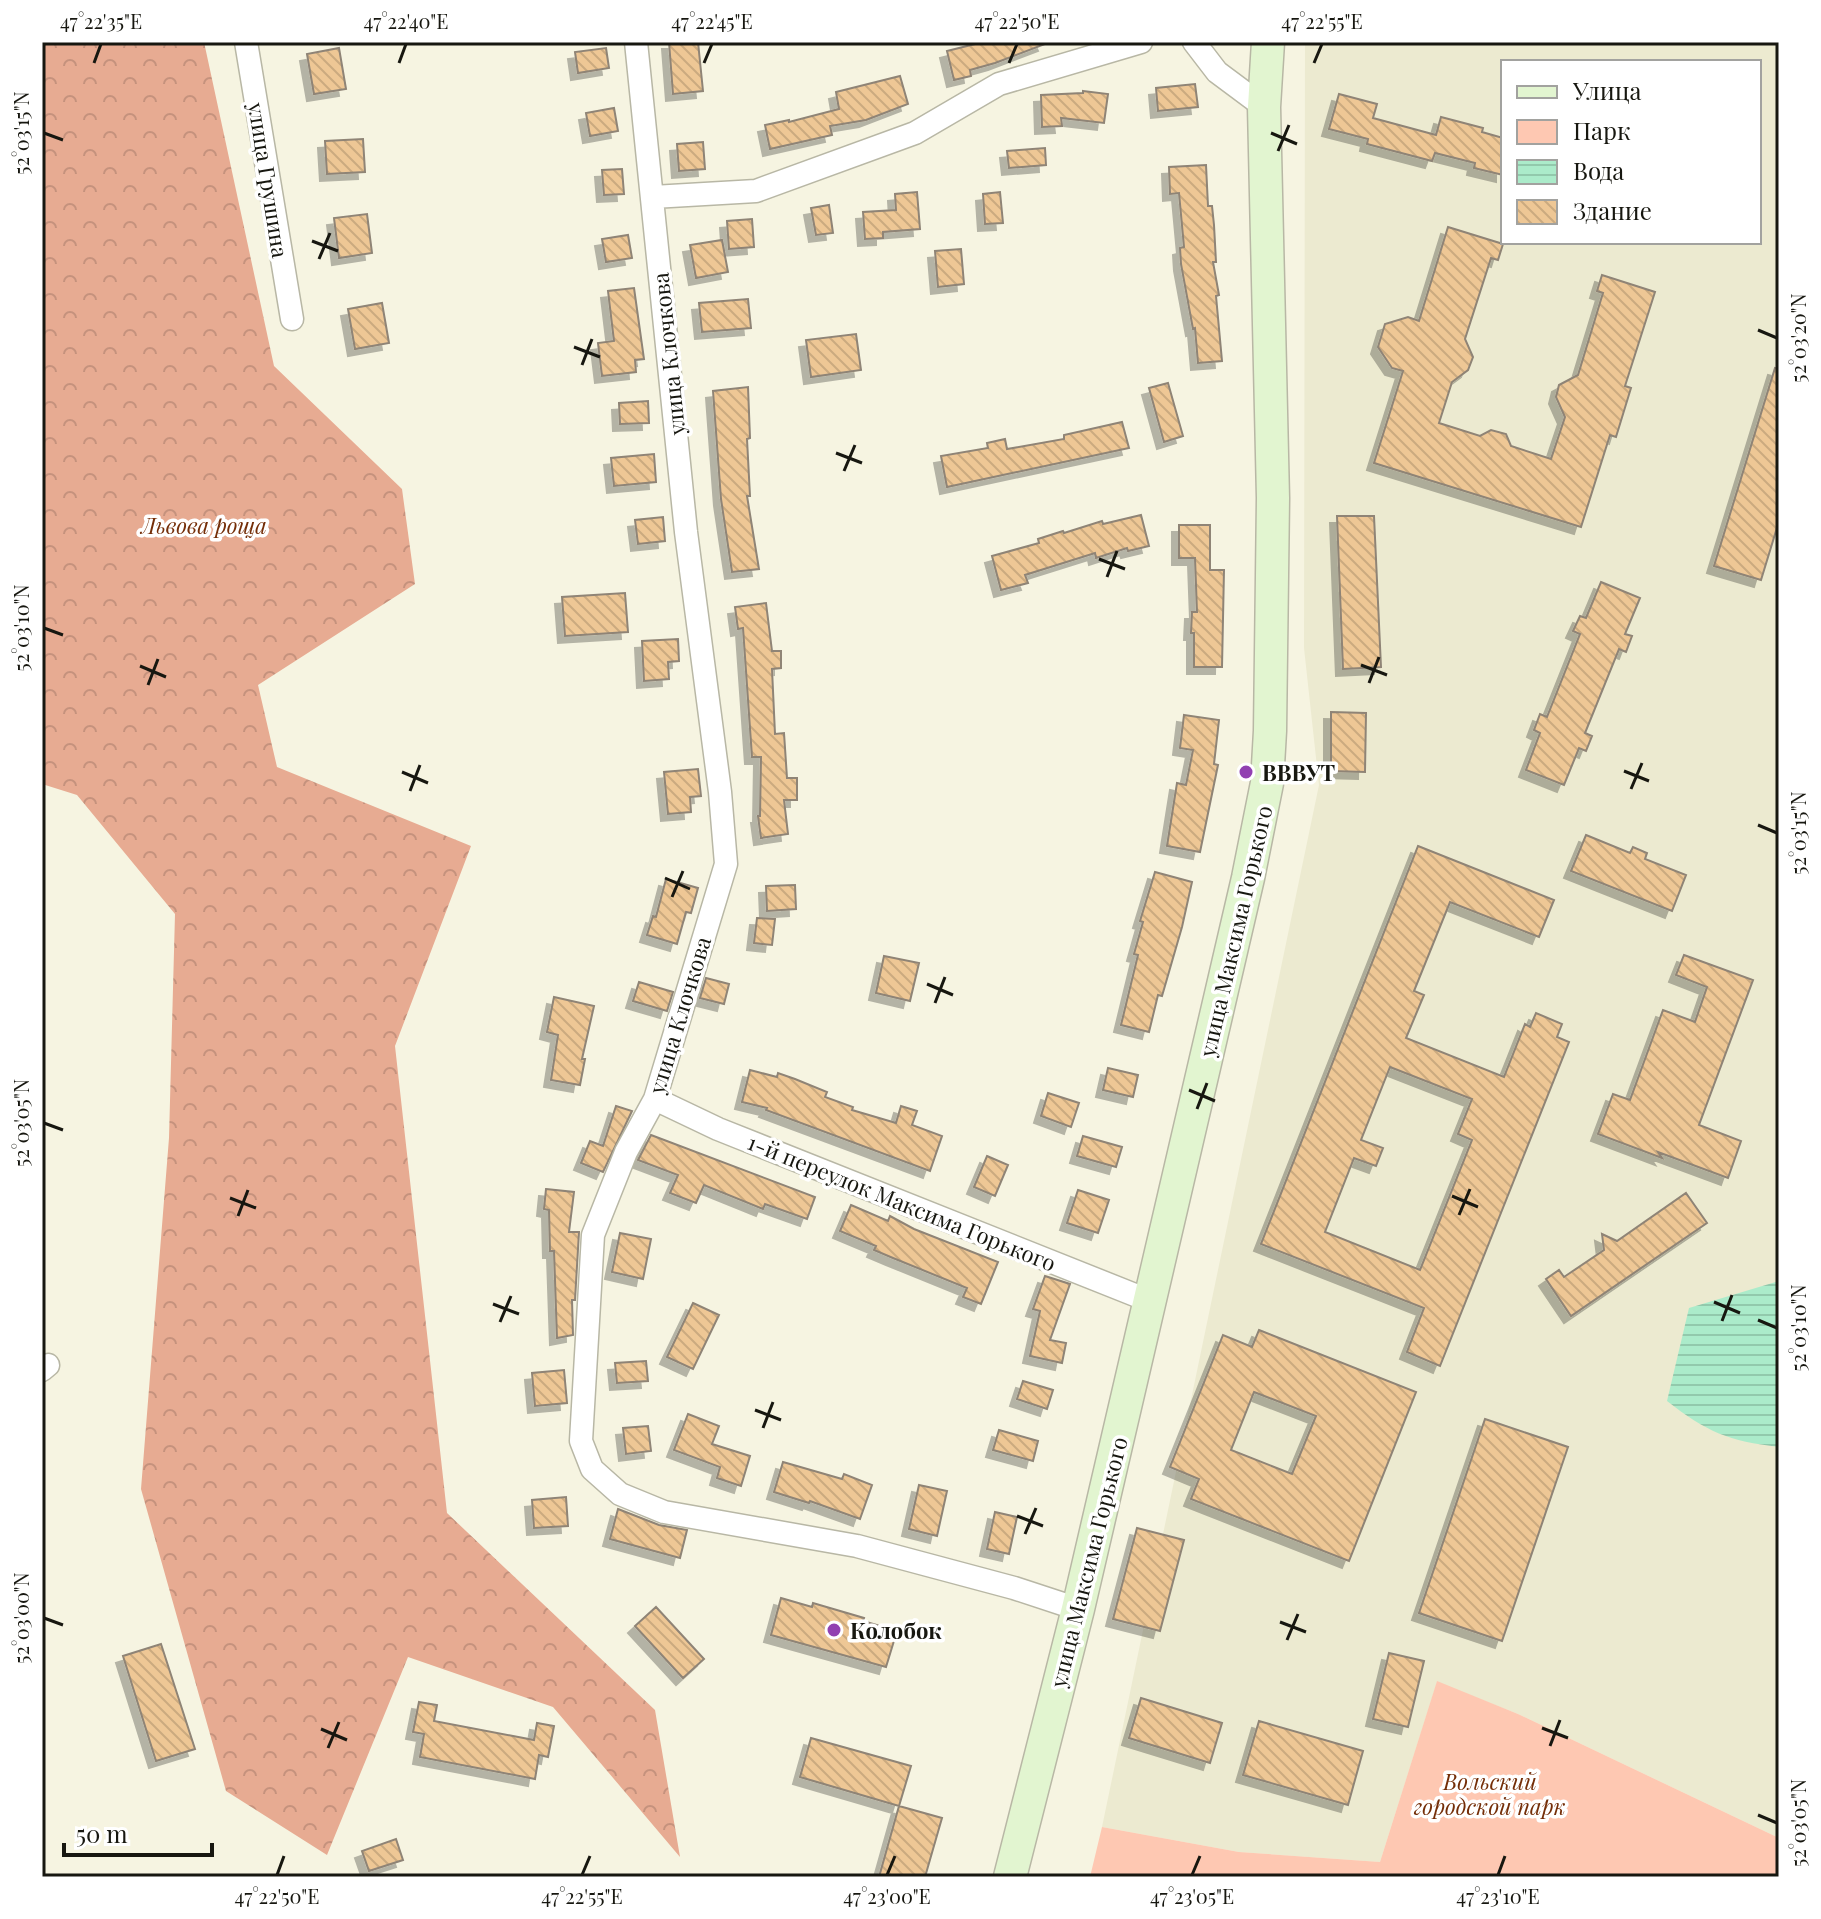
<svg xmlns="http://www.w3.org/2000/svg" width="1821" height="1919" font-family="'Playfair Display',serif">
  <defs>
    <pattern id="forest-crowns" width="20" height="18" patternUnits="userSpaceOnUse" patternTransform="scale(2)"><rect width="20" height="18" fill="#e7ab92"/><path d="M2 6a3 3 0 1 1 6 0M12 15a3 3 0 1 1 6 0" fill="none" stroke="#c5927d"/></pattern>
    <pattern id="water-rules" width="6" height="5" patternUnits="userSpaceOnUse" patternTransform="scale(2)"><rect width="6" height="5" fill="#abebca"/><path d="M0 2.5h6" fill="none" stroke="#92c9ac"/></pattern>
    <pattern id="building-back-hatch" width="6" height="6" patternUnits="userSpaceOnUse" patternTransform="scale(2)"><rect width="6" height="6" fill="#eec795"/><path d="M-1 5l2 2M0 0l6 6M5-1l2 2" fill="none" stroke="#cbaa7f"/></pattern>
    <filter id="shadow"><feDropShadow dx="-7" dy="7" stdDeviation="0" flood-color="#0004"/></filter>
  </defs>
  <rect width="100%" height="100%" fill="#f6f4e1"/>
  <!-- built -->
  <path fill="#ecead0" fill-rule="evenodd" d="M1305 42H1779V1838L1518 1714 1437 1682 1380 1862 1239 1852 1102 1827 1319 785 1304 648ZM1503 62H1759V242H1503Z"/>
  <!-- green -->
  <path fill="#fec8b2" d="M1437 1681 1518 1714 1779 1838V1877H1090L1102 1827 1239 1852 1380 1862Z"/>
  <!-- forest -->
  <path fill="url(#forest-crowns)" d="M42 42H204L274 366 402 489 415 584 258 685 277 767 471 846 395 1046 447 1513 655 1710 680 1857 553 1707 408 1657 327 1855 226 1791 141 1489 169 1138 175 914 77 795 42 784Z"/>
  <!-- water -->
  <path fill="url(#water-rules)" d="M1779 1281V1447C1728 1441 1707 1432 1667 1401L1689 1308Z"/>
  <!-- building -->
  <path fill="url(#building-back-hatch)" stroke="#8f8476" stroke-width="2" fill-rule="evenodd" filter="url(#shadow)" d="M669 42H698L703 91 673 94Z
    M974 42H1044L1045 44 995 63 970 70 971 76 954 80 947 51 975 44Z
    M339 48 346 89 314 94 307 54Z
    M606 48 609 68 578 73 575 52Z
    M900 76 908 104 866 120 830 126 832 135 770 149 765 125 789 120V122L839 109 836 92Z
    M1195 84 1198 107 1158 111 1156 88Z
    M1083 91 1108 94 1104 123 1061 118 1062 126 1042 127 1041 95 1083 93Z
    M1339 94 1377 104 1373 118 1436 135 1441 117 1483 128 1482 132 1503 138V175L1474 168 1475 163 1435 153 1432 161 1367 144 1368 139 1329 129Z
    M614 108 618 131 590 136 586 113Z
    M363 139 365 172 327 174 325 141Z
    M703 142 705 169 679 171 677 144Z
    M1045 148 1046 165 1009 168 1007 151Z
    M1206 165 1208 206H1212L1214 225 1216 262H1213L1219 295 1216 296 1222 361 1198 363 1195 328 1193 329 1181 264 1180 248 1184 247 1179 193 1170 194 1169 167Z
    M622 169 624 194 604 195 602 170Z
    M917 192 920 229 883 232V238L865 239 863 212 896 210 895 194Z
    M1000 192 1003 223 985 224 983 194Z
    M829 205 833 233 816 235 811 208Z
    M367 214 372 253 339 258 334 218Z
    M752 219 754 247 729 249 727 221Z
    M1448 227 1503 244 1498 260 1491 258 1465 339 1473 357 1468 370 1452 382 1439 423 1480 436 1491 430 1506 434 1511 446 1551 459 1565 417 1556 397 1559 385 1578 375 1603 293 1597 291 1602 275 1655 292 1625 386 1631 388 1616 437 1610 435 1581 527 1374 463 1403 371 1392 368 1378 347 1385 324 1408 317 1419 321Z
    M628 235 632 258 606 262 602 239Z
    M722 240 728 272 696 278 690 245Z
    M961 249 964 284 938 287 935 251Z
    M634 288 644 359 635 360 636 372 602 376 598 343 614 341 608 291Z
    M748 299 751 328 702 332 699 303Z
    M382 303 389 343 355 349 348 309Z
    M856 334 861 370 811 377 806 340Z
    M1775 368 1779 369V521L1761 580 1714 566Z
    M1168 383 1183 436 1164 442 1149 388Z
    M748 387 750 438 747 439 750 496H747L759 569 732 572 721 499 713 391Z
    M648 401 649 423 620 424 619 403Z
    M1122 422 1129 448 947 487 941 456 988 448 987 443 1005 439 1007 449 1064 439V435Z
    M654 454 656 482 614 486 611 458Z
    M1141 515 1149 546 1128 551 1127 548 1096 558 1095 553 1025 575 1028 583 1001 590 992 556 1039 543 1038 539 1063 531 1064 533 1102 521 1103 524Z
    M1337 516H1374L1381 667 1343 669Z
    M663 517 665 541 638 544 635 520Z
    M1179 525H1210V570H1224L1222 667H1194V633H1191L1192 612H1197L1195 558H1179Z
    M1601 582 1640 598 1625 634 1632 636 1626 652 1619 649 1585 733 1592 736 1586 751 1579 748 1564 785 1526 770 1540 733 1534 730 1540 714 1547 717 1580 634 1573 631 1580 616 1586 618Z
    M625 593 628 632 565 636 562 597Z
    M766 603 772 651H781V668L772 669 775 734 784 733 787 778H797V800H784L788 834 761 838 758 816H760L761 757H752L743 628 738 629 735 607Z
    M678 639 679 661 668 662 669 679 644 681 642 641Z
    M1331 712 1366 713 1365 772 1331 771Z
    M1184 715 1219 720 1214 764 1218 765 1200 852 1167 846 1177 783 1186 785 1193 750 1180 748Z
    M698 769 701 796 690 797 691 812 668 814 664 772Z
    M1586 835 1630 853 1633 847 1647 853 1645 859 1686 875 1672 911 1571 871Z
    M1418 846 1554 900 1539 937 1450 902 1414 991 1424 995 1406 1038 1504 1077 1525 1024 1530 1027 1536 1013 1562 1024 1557 1037 1569 1042 1440 1366 1407 1352 1424 1308 1261 1244ZM1390 1067 1472 1099 1458 1134 1472 1140 1420 1270 1325 1232 1354 1158 1376 1166 1383 1148 1361 1140Z
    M1155 872 1192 882 1182 927 1162 996 1158 995 1149 1032 1121 1025 1138 955 1134 954 1143 922 1140 921Z
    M666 879 698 888 691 913 686 912 677 944 647 935 653 916 656 917Z
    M795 885 796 909 767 911 766 886Z
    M757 918 775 919 772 945 754 943Z
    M1684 955 1753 980 1699 1125 1741 1141 1728 1178 1658 1152 1662 1158 1598 1134 1613 1094 1630 1100 1663 1010 1695 1022 1707 987 1676 975Z
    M884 956 919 963 910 1001 876 993Z
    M706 978 729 984 724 1004 700 998Z
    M639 982 673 992 667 1011 633 1001Z
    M554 997 594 1006 582 1059H585L580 1085 551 1080 558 1035 547 1032Z
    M1108 1068 1138 1075 1133 1097 1103 1090Z
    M750 1070 777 1077 778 1073 795 1079 827 1092 825 1097 853 1107 852 1110 896 1123 901 1106 917 1111 912 1125 942 1136 930 1171 766 1110 767 1108 742 1102Z
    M1048 1093 1079 1103 1071 1127 1041 1116Z
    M616 1106 632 1111 603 1172 581 1163 590 1141 603 1146Z
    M651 1135 815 1197 807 1219 765 1204 763 1209 704 1185 696 1203 670 1193 678 1175 638 1160Z
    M1083 1136 1122 1147 1116 1167 1077 1156Z
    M987 1156 1008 1165 995 1196 974 1187Z
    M546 1189 574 1192 569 1232H579L575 1300H572L573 1335 557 1338 554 1251H550L549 1210 544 1209Z
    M1078 1190 1109 1200 1098 1233 1067 1223Z
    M1686 1193 1707 1223 1571 1316 1546 1279 1559 1270 1564 1277 1604 1250 1602 1234 1617 1241Z
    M851 1205 888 1221 890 1216 914 1229 998 1262 981 1304 963 1297 967 1288 893 1258 874 1250 876 1246 840 1231Z
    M620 1233 651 1239 643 1279 612 1272Z
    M1045 1276 1070 1284 1050 1340 1066 1343 1062 1363 1030 1356 1040 1311 1033 1309Z
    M693 1303 719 1315 693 1369 667 1357Z
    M1259 1330 1416 1392 1349 1561 1191 1499 1199 1479 1170 1467 1223 1335 1252 1347ZM1254 1392 1316 1416 1292 1474 1231 1450Z
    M646 1361 648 1381 617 1383 615 1363Z
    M564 1370 567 1403 535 1406 532 1373Z
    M1023 1381 1053 1390 1047 1409 1017 1399Z
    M688 1414 719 1426 712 1444 750 1456 741 1486 717 1478 720 1467 674 1450Z
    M1485 1419 1568 1447 1502 1641 1419 1613Z
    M648 1426 651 1451 626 1454 623 1428Z
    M999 1430 1038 1441 1033 1461 993 1450Z
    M783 1462 842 1479 844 1474 872 1485 860 1519 810 1501 809 1503 774 1492Z
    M919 1485 947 1491 937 1536 909 1529Z
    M566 1497 568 1526 534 1528 532 1500Z
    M618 1509 659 1525 687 1530 680 1558 610 1539Z
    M995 1512 1017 1517 1009 1554 987 1549Z
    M1137 1528 1184 1540 1160 1631 1113 1619Z
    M781 1598 812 1607 813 1603 864 1618 863 1621 897 1631 886 1667 771 1635Z
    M656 1607 704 1659 683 1678 635 1626Z
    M161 1644 195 1749 156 1761 123 1656Z
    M1389 1653 1424 1661 1408 1727 1373 1719Z
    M1141 1698 1222 1723 1210 1763 1129 1738Z
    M419 1702 437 1705 434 1721 534 1740 537 1723 554 1726 548 1757 539 1755 535 1779 420 1757 424 1734 413 1732Z
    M1259 1721 1363 1751 1348 1805 1243 1775Z
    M811 1738 911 1766 899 1806 800 1777Z
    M899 1806 942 1818 925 1877H879Z
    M396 1839 403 1860 369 1871 362 1851Z"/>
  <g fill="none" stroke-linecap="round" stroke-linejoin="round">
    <defs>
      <path id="minor" d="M246 42 292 319
        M636 42 686 532 720 792 726 864 655 1099 626 1152 593 1235 581 1441 592 1469 620 1494 664 1512 857 1546 1014 1588 1078 1609
        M1194 42 1217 72 1264 107
        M653 197 756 191 915 133 999 84 1141 42
        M655 1099 718 1129 1150 1301
        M42 1370 48 1365"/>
      <path id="secondary" d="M1010 1877 1078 1609 1248 878 1267 783 1270 731 1273 498 1264 107 1268 42"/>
    </defs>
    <!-- minor casing -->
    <use href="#minor" stroke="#b8b7a5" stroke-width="25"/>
    <!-- secondary casing -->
    <use href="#secondary" stroke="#b8b7a5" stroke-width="35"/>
    <!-- minor -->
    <use href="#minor" stroke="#fff" stroke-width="22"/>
    <!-- secondary -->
    <use href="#secondary" stroke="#e2f5d0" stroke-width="32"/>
  </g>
  <!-- ticks -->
  <path fill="none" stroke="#171710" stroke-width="3" d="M94 63 101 44M399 63 406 44M704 63 712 44M1009 63 1017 44M1314 63 1322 44M44 133 63 140M1271 133 1297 144M1278 151 1289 125M312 241 338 251M319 259 330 233M1758 330 1777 338M574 347 600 357M582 365 592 339M836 453 862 463M844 471 855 445M1099 559 1125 569M1107 577 1117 551M44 628 63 635M1361 665 1387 675M140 666 166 677M1369 683 1379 657M148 685 158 659M1624 771 1649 781M402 772 428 783M1631 789 1642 763M410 791 420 765M1758 825 1777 833M665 878 690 889M672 897 683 871M927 984 953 995M935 1003 945 977M1189 1090 1215 1101M1197 1109 1207 1083M44 1123 63 1130M1452 1196 1478 1207M230 1198 256 1208M1459 1215 1470 1189M238 1216 248 1190M1714 1302 1740 1313M493 1304 519 1314M1758 1320 1777 1328M1722 1321 1732 1295M500 1322 511 1296M755 1410 781 1420M763 1428 773 1402M1017 1516 1043 1526M1025 1534 1036 1508M44 1618 63 1625M1280 1622 1306 1632M1287 1640 1298 1614M1542 1728 1568 1738M321 1729 347 1740M1550 1746 1560 1720M328 1748 339 1722M1758 1815 1777 1823M277 1875 284 1856M582 1875 590 1856M887 1875 895 1856M1192 1875 1200 1856M1498 1875 1505 1856"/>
  <!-- markers -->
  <g fill="#9141b1" stroke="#fff" stroke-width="3">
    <circle cx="1246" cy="772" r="8"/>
    <circle cx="834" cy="1630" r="8"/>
  </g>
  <g text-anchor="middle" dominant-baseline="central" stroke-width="7" stroke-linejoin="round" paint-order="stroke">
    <!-- street labels -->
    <g font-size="22" fill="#171710" stroke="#fff">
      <text transform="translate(269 180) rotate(81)">улица Грушина</text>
      <text transform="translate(668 354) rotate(-96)">улица Клочкова</text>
      <text transform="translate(1235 931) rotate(-77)">улица Максима Горького</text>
      <text transform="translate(679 1015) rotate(-73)">улица Клочкова</text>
      <text transform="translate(902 1202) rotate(22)">1-й переулок Максима Горького</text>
      <text transform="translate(1088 1562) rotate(-76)">улица Максима Горького</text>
    </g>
    <!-- park labels -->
    <g font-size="22" font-style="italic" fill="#742e08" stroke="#fff">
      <text x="204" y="525">Львова роща</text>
      <text x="1490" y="1781">Вольский<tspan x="1490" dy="25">городской парк</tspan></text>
    </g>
    <!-- poi labels -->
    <g font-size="22" font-weight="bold" fill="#171710" stroke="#fff" text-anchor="start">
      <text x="1262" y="772">ВВВУТ</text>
      <text x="850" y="1630">Колобок</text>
    </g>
  </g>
  <!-- border -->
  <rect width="1821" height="1919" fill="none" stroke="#ffffff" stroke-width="88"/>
  <!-- legend -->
  <rect x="1501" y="60" width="260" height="184" fill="#ffffff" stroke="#a2a29f" stroke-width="2"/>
  <rect x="1517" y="86" width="40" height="12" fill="#e2f5d0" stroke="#a2a29f" stroke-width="2"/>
  <text x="1573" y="100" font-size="24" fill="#171710">Улица</text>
  <rect x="1517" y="120" width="40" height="24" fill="#fec8b2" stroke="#a2a29f" stroke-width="2"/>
  <text x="1573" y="140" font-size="24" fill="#171710">Парк</text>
  <rect x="1517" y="160" width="40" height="24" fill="url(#water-rules)" stroke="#a2a29f" stroke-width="2"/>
  <text x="1573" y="180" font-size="24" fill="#171710">Вода</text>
  <rect x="1517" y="200" width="40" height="24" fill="url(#building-back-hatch)" stroke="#a2a29f" stroke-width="2"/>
  <text x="1573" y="220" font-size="24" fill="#171710">Здание</text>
  <!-- scale -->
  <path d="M64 1843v12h148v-12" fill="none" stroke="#171710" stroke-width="4"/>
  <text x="76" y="1843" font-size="24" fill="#171710" stroke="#ffffff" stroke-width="6" paint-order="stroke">50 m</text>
  <rect x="44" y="44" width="1733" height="1831" fill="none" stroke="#171710" stroke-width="3"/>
  <g font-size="20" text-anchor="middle" fill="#171710">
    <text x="101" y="29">47°22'35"E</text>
    <text x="406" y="29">47°22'40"E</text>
    <text x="712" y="29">47°22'45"E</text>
    <text x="1017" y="29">47°22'50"E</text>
    <text x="1322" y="29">47°22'55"E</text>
    <text transform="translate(22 133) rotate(-90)" y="7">52°03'15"N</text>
    <text transform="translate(1799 338) rotate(-90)" y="7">52°03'20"N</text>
    <text transform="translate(22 628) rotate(-90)" y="7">52°03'10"N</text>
    <text transform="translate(1799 833) rotate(-90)" y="7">52°03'15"N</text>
    <text transform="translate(22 1123) rotate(-90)" y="7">52°03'05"N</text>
    <text transform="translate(1799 1328) rotate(-90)" y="7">52°03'10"N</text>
    <text transform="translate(22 1618) rotate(-90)" y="7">52°03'00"N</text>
    <text transform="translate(1799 1823) rotate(-90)" y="7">52°03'05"N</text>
    <text x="277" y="1904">47°22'50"E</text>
    <text x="582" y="1904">47°22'55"E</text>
    <text x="887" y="1904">47°23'00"E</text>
    <text x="1192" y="1904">47°23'05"E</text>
    <text x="1498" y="1904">47°23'10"E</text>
  </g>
</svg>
